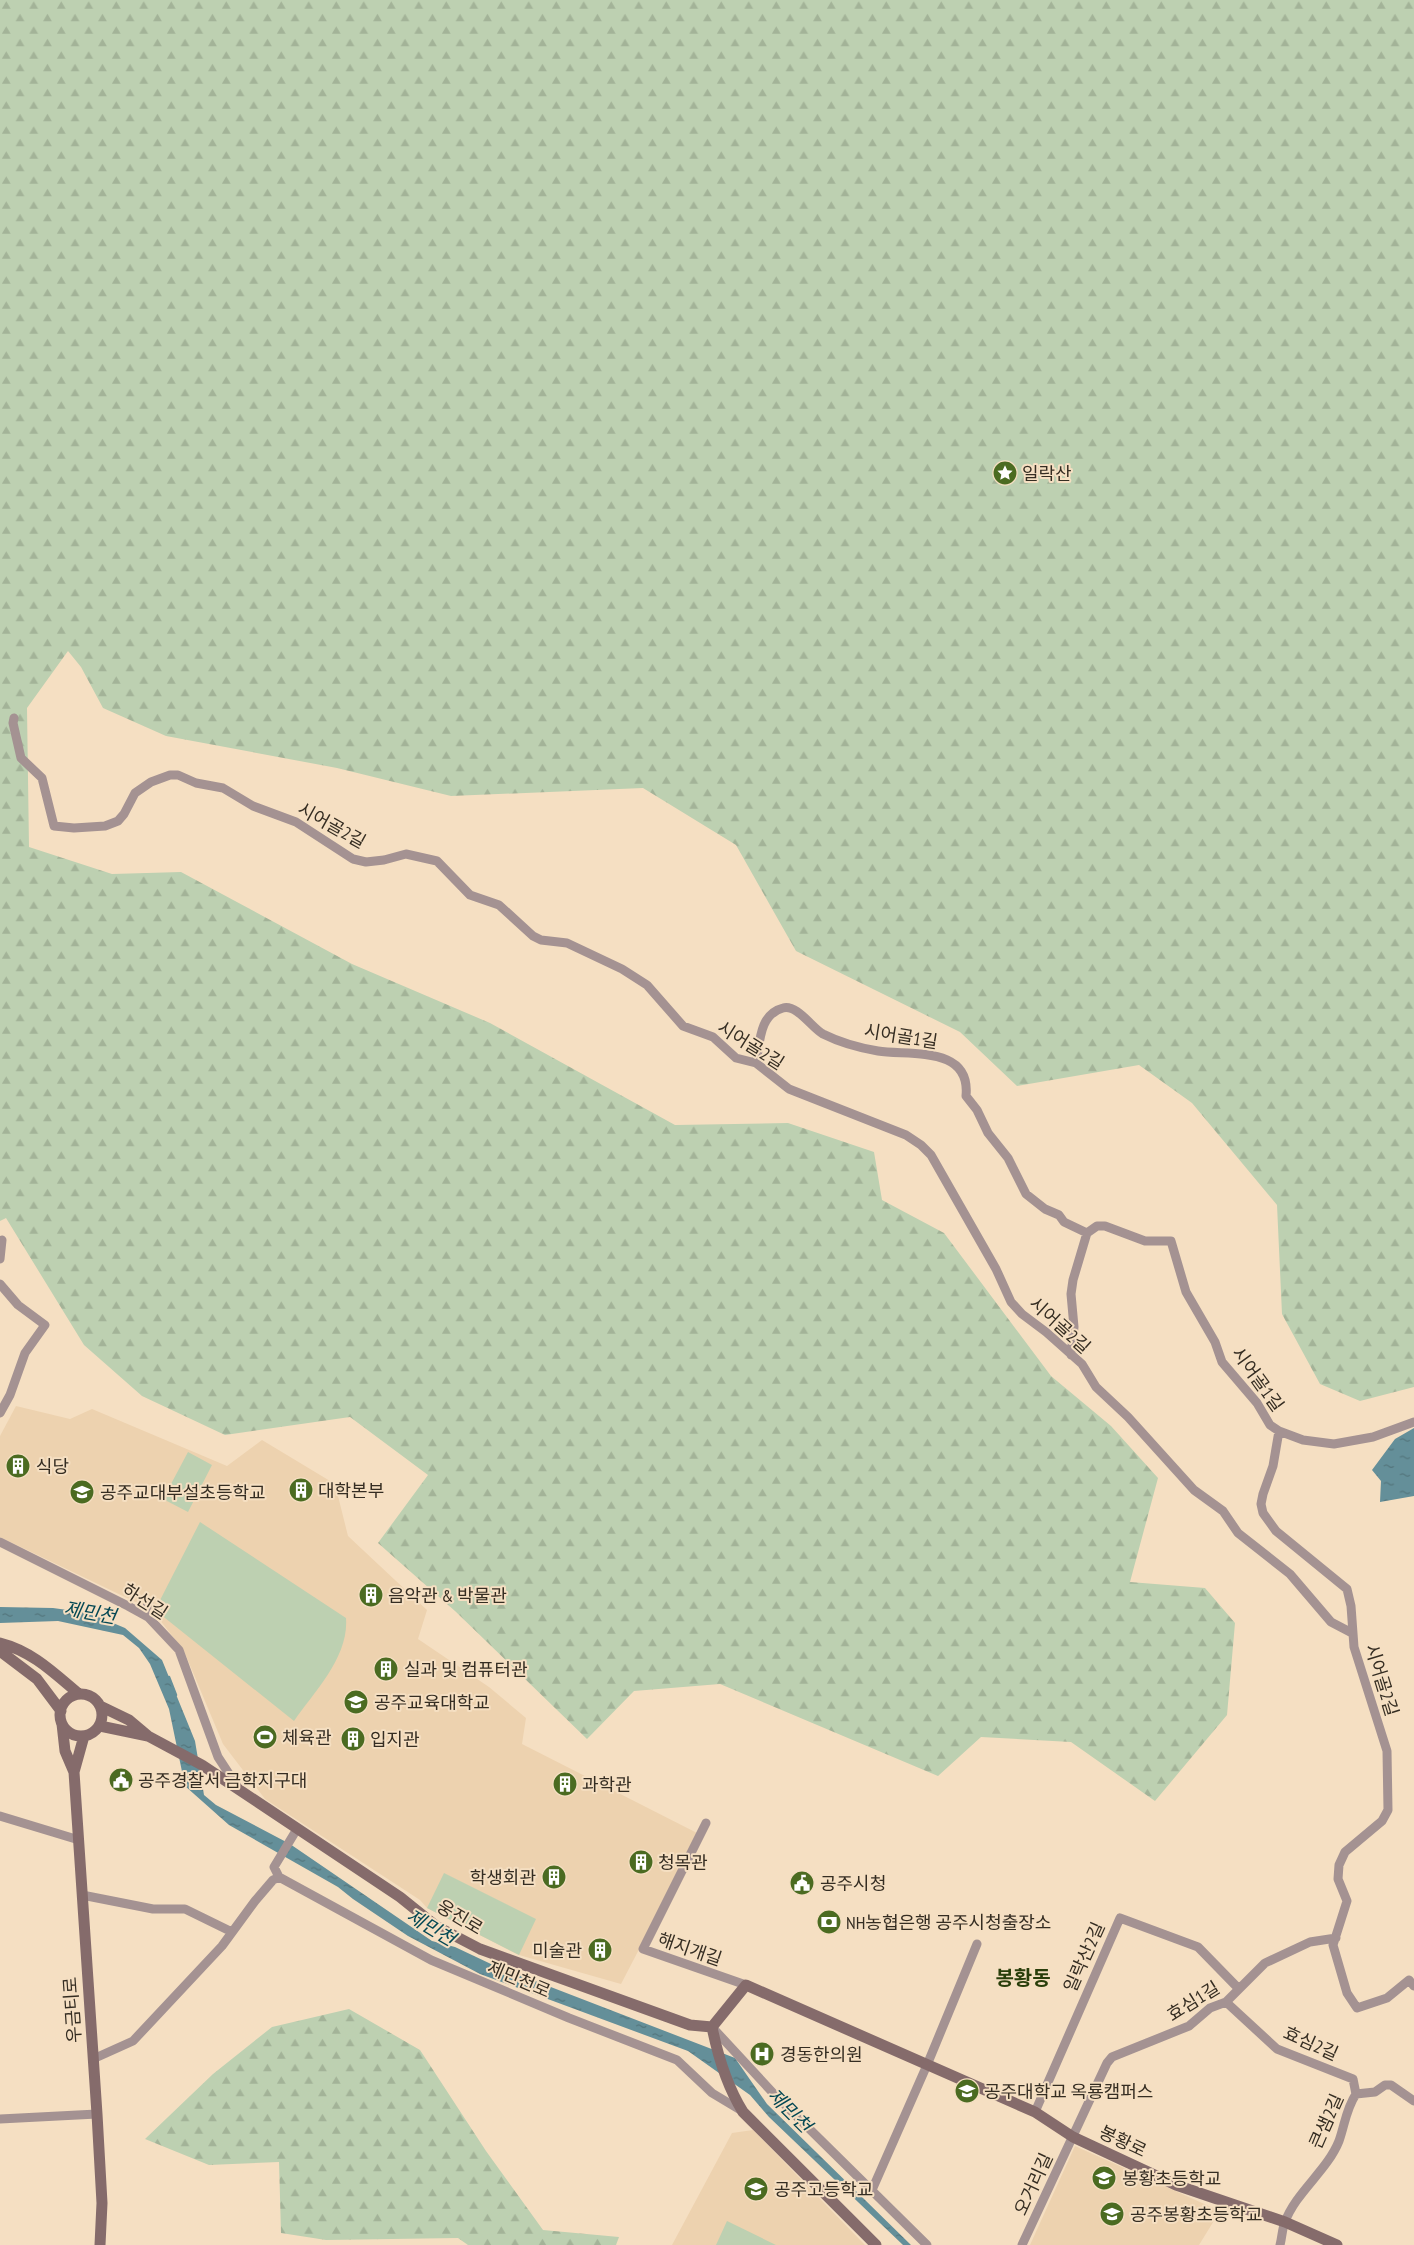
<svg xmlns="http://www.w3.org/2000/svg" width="1414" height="2245" font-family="'PT Sans Narrow','Noto Sans KR',sans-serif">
  <defs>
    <pattern id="forest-firs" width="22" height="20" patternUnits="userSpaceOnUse" patternTransform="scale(1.25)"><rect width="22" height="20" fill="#bdd0b1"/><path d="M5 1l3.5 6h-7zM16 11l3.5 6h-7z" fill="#a3b398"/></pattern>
    <pattern id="water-ripples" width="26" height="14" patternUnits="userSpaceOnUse" patternTransform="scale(1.25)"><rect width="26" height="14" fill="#648f99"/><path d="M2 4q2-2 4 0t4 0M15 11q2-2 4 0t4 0" fill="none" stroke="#53757c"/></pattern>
  </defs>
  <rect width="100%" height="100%" fill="#f5dfc2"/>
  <!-- built -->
  <path fill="#edd2af" d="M16 1406 70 1419 92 1409 227 1466 262 1440 335 1484 348 1536 427 1610 418 1639 489 1687 526 1718 522 1744 699 1834 621 1984 519 1955 427 1908 420 1900 265 1799 223 1744 184 1651 152 1610 0 1537V1436Z
    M753 2130 865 2245H672L732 2133Z
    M1075 2146 1220 2211 1199 2245H1030Z"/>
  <!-- grass -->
  <path fill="#bdd0b1" d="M188 1452 212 1465 188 1512 163 1499Z
    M200 1522 346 1618C349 1657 315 1691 294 1721L155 1610Z
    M444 1873 536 1919 519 1955 427 1908Z
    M727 2221 776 2245H777H716Z"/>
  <!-- forest -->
  <path fill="url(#forest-firs)" d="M0 0H1414V1387L1360 1401 1320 1384 1282 1314 1277 1205 1192 1103 1139 1065 1017 1086 960 1032 796 951 736 845 643 788 451 796 337 768 166 736 103 708 81 667 68 651 27 708 29 847 112 874 181 872 352 964 490 1023 675 1125 788 1123 874 1152 882 1200 944 1233 1051 1376 1111 1426 1158 1478 1130 1582 1205 1588 1235 1623 1227 1715 1155 1801 1071 1742 981 1737 938 1776 720 1684 634 1691 587 1739 455 1611 378 1543 428 1475 350 1417 225 1435 142 1396 84 1345 6 1218 0 1221Z
    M349 2009 420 2050 486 2151 543 2230 619 2237 616 2245H468L458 2238 326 2240 281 2233 279 2162 209 2165 145 2139 213 2074 272 2027Z"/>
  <!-- water -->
  <path fill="url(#water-ripples)" d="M1414 1428V1496L1380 1502 1381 1481 1372 1470 1395 1439Z
    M0 1607 53 1608 89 1613 125 1628 162 1660 195 1741 204 1795 216 1805 290 1844 432 1941 455 1947 491 1964 735 2058 767 2104 911 2245H903L769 2117 750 2095 688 2051 480 1974 408 1936 353 1899 338 1887 229 1825 185 1786 169 1709 150 1664 139 1648 123 1635 58 1621 0 1623Z"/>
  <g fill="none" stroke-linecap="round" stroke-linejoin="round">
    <!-- stream -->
    <path stroke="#648f99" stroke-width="2.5" d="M169 1677 176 1695"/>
    <!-- street -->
    <path stroke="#a49292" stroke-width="9" d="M14 718 13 723 21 758 42 778 54 826 74 828 105 826 118 821 124 814 135 793 151 782 170 775H178L196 783 223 788 253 806 296 822 353 859 366 862 384 860 406 854 437 861 470 895 499 905 533 936 541 940 567 943 622 969 647 985 683 1026 713 1037 736 1058 756 1063 789 1089 906 1135 921 1145 931 1155 996 1269 1011 1302 1022 1314 1046 1332 1082 1364 1096 1387 1128 1417 1194 1490 1223 1511 1238 1533 1290 1574 1331 1622 1352 1633
      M756 1063C760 1043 759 1014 783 1008 797 1004 812 1028 823 1034 839 1042 860 1048 878 1051 910 1056 971 1045 966 1096L977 1110 988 1133 1008 1158 1026 1194 1045 1209 1059 1215 1064 1222 1087 1233 1097 1226H1105L1145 1241H1171L1186 1292 1215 1342 1222 1362 1257 1403 1270 1425 1279 1431 1303 1440 1334 1444 1373 1437 1414 1422
      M0 1259 2 1240
      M0 1284 18 1305 45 1325 25 1353 10 1395 0 1413
      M1071 1355 1074 1327 1071 1294 1073 1280 1087 1233
      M1279 1431 1273 1466 1263 1494 1261 1504 1263 1513 1276 1531 1347 1589 1351 1606 1354 1647 1387 1751 1388 1810 1382 1821 1345 1852 1339 1865 1338 1879 1347 1901 1333 1945 1347 1993 1357 2008 1387 1998 1409 1980 1414 1986
      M0 1542 128 1606 148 1617 179 1650 218 1757 237 1786
      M143 1614 149 1603
      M0 1816 79 1840
      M706 1823 643 1949 746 1985
      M279 1877 431 1960 569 2018 677 2060 712 2093 742 2111
      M82 1895 153 1909H185L232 1932
      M1226 2002 1277 2049 1353 2079 1356 2094
      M712 2027 774 2094 927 2245
      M93 2059 133 2041 222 1946 255 1901 273 1880 279 1877 274 1867 297 1829
      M1035 2112 1120 1918 1198 1947 1239 1989
      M0 2119 97 2114
      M872 2190 927 2065 977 1944
      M1022 2245 1107 2063 1112 2057 1189 2026 1210 2008 1226 2002 1265 1963 1310 1942 1336 1938
      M1280 2245C1282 2238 1282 2229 1285 2222 1296 2192 1327 2171 1339 2141 1345 2124 1346 2109 1356 2094L1375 2092 1385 2085H1391L1414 2101"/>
    <!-- secondary -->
    <path stroke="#856b6b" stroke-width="11" d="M0 1643C32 1651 54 1673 79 1694
      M0 1651 37 1679 61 1711
      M60 1715a21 21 0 1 1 42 0a21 21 0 1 1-42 0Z
      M100 1706 129 1720 148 1736
      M62 1724 65 1751 74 1772 97 2114 102 2203 100 2245
      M100 1726 148 1736 202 1765 400 1897 436 1926 480 1949 690 2025 712 2027C718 2057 727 2086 743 2112L876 2245
      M74 1772 84 1736
      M712 2027 746 1985 1035 2112 1073 2137 1176 2185 1285 2222 1337 2245"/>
  </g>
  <!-- icons -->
  <defs>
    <symbol id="sight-disc" viewBox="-11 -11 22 22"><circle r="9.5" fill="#4b6b21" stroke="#f5dfc2"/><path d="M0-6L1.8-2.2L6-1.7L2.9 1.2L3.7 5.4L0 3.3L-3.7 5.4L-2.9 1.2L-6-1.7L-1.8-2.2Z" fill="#fff"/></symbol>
    <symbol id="building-disc" viewBox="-11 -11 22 22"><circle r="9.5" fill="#4b6b21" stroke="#f5dfc2"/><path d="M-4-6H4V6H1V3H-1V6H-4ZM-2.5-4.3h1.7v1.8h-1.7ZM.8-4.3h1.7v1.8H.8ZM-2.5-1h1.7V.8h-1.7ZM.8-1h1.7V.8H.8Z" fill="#fff"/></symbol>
    <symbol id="school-disc" viewBox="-11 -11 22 22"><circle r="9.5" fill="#4b6b21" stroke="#f5dfc2"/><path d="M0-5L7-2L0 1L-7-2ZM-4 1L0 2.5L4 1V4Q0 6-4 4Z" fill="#fff"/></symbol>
    <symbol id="university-disc" viewBox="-11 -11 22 22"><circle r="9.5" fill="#4b6b21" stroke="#f5dfc2"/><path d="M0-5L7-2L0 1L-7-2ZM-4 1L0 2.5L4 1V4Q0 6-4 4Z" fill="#fff"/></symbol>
    <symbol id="stadium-disc" viewBox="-11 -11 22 22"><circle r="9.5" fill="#4b6b21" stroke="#f5dfc2"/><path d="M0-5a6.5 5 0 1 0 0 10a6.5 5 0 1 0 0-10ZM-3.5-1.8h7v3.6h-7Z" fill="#fff"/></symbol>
    <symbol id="civic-disc" viewBox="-11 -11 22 22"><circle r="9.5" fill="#4b6b21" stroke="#f5dfc2"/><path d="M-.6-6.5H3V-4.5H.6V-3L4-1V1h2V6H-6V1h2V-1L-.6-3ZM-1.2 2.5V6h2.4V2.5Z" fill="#fff"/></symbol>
    <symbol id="bank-disc" viewBox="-11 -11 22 22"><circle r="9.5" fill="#4b6b21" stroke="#f5dfc2"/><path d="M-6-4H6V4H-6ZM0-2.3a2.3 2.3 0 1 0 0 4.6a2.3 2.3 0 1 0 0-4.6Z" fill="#fff"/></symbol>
    <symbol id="hospital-disc" viewBox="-11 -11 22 22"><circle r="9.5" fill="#4b6b21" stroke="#f5dfc2"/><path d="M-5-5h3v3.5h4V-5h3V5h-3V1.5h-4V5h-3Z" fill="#fff"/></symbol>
  </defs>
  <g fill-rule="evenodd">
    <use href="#sight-disc" x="991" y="459" width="28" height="28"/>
    <use href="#building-disc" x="4" y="1452" width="28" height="28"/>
    <use href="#building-disc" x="287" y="1476" width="28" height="28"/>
    <use href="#school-disc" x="68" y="1478" width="28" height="28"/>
    <use href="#building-disc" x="357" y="1581" width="28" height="28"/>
    <use href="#building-disc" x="372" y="1655" width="28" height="28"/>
    <use href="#university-disc" x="342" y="1688" width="28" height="28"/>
    <use href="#stadium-disc" x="251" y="1723" width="28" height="28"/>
    <use href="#building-disc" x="339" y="1725" width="28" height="28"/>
    <use href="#civic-disc" x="107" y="1766" width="28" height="28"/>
    <use href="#building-disc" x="551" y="1770" width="28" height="28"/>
    <use href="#building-disc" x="627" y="1848" width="28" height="28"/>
    <use href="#building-disc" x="540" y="1863" width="28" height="28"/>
    <use href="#civic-disc" x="788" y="1869" width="28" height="28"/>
    <use href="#bank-disc" x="815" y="1908" width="28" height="28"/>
    <use href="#building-disc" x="586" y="1936" width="28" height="28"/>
    <use href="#hospital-disc" x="748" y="2040" width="28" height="28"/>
    <use href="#university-disc" x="953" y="2077" width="28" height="28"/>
    <use href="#school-disc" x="1090" y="2164" width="28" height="28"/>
    <use href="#school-disc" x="742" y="2175" width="28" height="28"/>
    <use href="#school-disc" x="1098" y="2200" width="28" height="28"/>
  </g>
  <g text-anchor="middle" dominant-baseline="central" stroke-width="4" stroke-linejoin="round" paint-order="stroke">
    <!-- poi labels -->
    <g font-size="18" fill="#352d22" stroke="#f5dfc2" text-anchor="start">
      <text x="1022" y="473">일락산</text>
      <text x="36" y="1466">식당</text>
      <text x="318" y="1490">대학본부</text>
      <text x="100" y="1492">공주교대부설초등학교</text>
      <text x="388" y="1595">음악관 &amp; 박물관</text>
      <text x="404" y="1669">실과 및 컴퓨터관</text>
      <text x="374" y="1702">공주교육대학교</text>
      <text x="282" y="1737">체육관</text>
      <text x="370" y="1739">입지관</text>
      <text x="138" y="1780">공주경찰서 금학지구대</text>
      <text x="582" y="1784">과학관</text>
      <text x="658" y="1862">청목관</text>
      <text x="536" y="1877" text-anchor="end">학생회관</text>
      <text x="820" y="1883">공주시청</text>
      <text x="846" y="1922">NH농협은행 공주시청출장소</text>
      <text x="582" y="1950" text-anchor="end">미술관</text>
      <text x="780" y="2054">경동한의원</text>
      <text x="984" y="2091">공주대학교 옥룡캠퍼스</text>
      <text x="1122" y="2178">봉황초등학교</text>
      <text x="774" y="2189">공주고등학교</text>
      <text x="1130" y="2214">공주봉황초등학교</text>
    </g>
    <!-- street labels -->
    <g font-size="18" fill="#352d22" stroke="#f5dfc2">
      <text transform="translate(332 825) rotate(29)">시어골2길</text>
      <text transform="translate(901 1036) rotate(9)">시어골1길</text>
      <text transform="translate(751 1045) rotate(32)">시어골2길</text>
      <text transform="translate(1060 1325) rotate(42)">시어골2길</text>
      <text transform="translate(1258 1379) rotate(54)">시어골1길</text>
      <text transform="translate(145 1601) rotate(33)">하선길</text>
      <text transform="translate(1382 1680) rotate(73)">시어골2길</text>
      <text transform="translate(460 1917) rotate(31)">웅진로</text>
      <text transform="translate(690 1949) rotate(19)">해지개길</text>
      <text transform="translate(1084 1957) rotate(-66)">일락산2길</text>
      <text transform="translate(519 1979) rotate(23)">제민천로</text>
      <text transform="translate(1193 2001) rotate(-32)">효심1길</text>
      <text transform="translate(72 2010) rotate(-94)">우금티로</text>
      <text transform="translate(1311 2043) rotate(24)">효심2길</text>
      <text transform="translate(1326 2121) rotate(-66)">큰샘2길</text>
      <text transform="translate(1123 2141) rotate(25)">봉황로</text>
      <text transform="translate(1033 2184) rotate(-65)">오거리길</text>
    </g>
    <!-- water labels -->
    <g font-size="19" font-style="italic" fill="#034753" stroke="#f5dfc2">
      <text transform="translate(90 1612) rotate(10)">제민천</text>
      <text transform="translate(431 1927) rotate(31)">제민천</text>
      <text transform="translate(790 2110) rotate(45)">제민천</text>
    </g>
    <!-- quarter labels -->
    <g font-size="20" font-weight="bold" fill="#293e0a" stroke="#f5dfc2">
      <text x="1023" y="1978">봉황동</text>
    </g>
  </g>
</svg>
